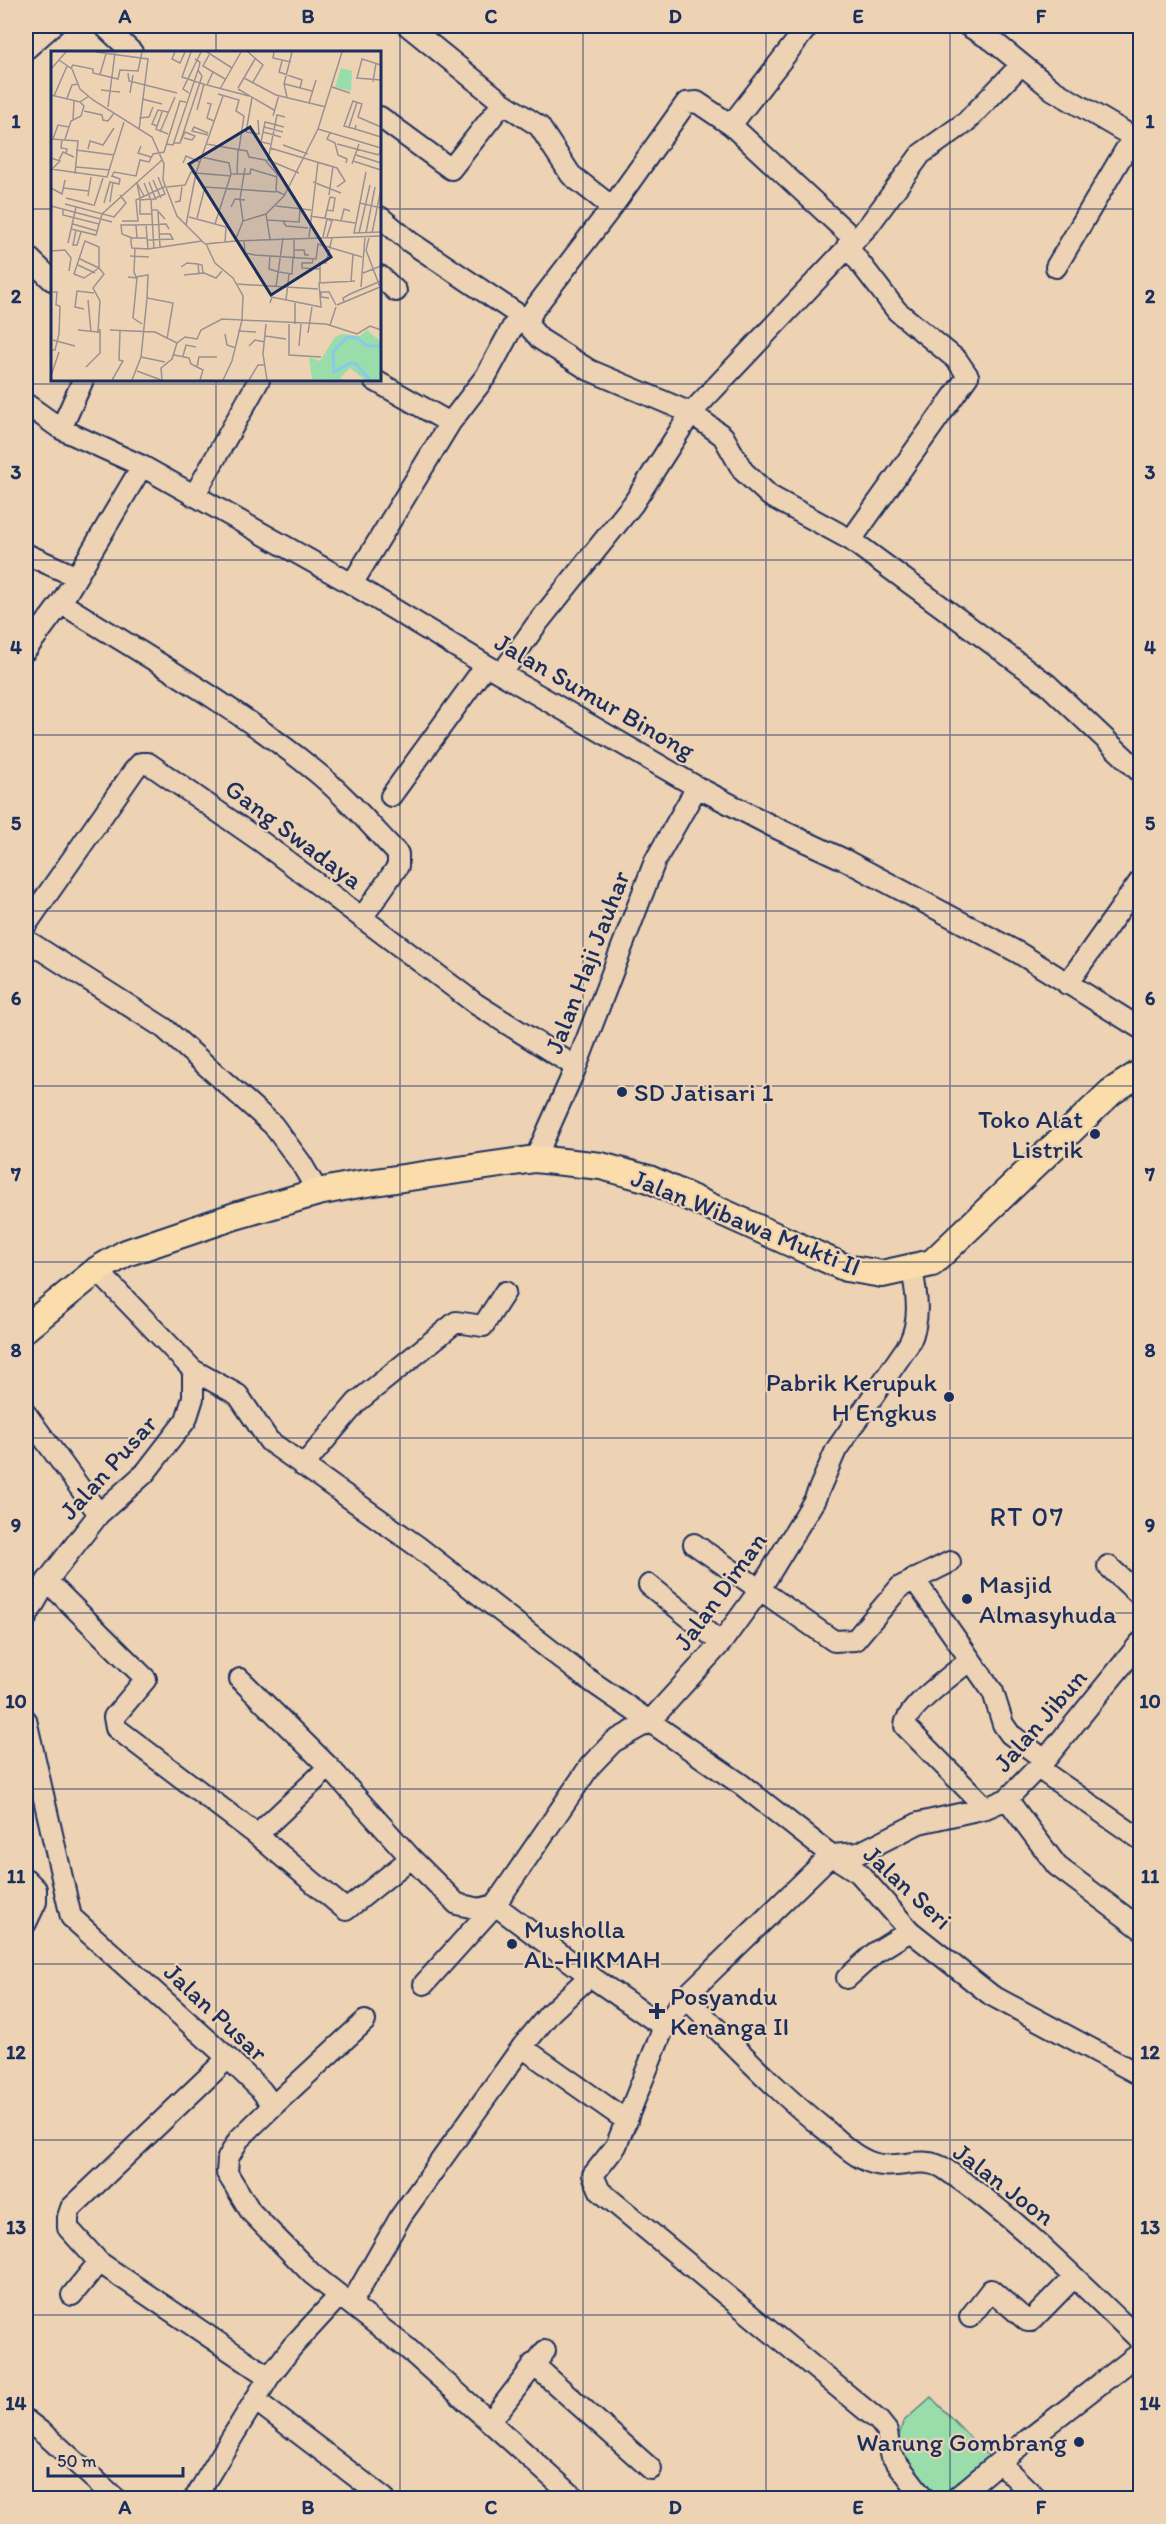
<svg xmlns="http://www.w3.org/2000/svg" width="1166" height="2524" font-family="Itim,sans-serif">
  <rect width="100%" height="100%" fill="#edd2b4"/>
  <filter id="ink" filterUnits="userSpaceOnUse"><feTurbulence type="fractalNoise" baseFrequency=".0167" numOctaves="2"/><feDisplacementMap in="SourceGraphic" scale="12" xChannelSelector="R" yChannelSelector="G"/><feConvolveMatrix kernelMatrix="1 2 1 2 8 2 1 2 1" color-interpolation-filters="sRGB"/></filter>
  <g filter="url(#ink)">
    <!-- green -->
    <path fill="#9da" stroke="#5a8684" stroke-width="1.5" d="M931 2397 989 2457 939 2498 895 2449 903 2422Z"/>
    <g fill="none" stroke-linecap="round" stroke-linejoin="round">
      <defs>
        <path id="minor" d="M104 26 132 52
          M968 26 993 41 1053 90 1140 141
          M26 49 52 26
          M503 103 539 126 571 175 612 207
          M380 117 451 169 503 103 408 26
          M731 125 808 26
          M380 217 410 242 519 315 540 339 589 370 691 413 723 436 743 471 770 496 851 540 1047 684 1140 772
          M847 246 897 311 957 360 968 376 851 540
          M26 255 52 280
          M1056 267 1133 137
          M380 276 396 291
          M526 324 534 309 612 207 686 103 697 102 731 125 854 239
          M374 380 450 423
          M26 404 61 429 142 466 352 584 486 665 697 787 772 826 845 860 1019 953 1140 1028
          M61 429 83 380
          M194 496 259 380
          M26 554 75 576
          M352 584 450 423 486 376 519 315
          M61 603C146 656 236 707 315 771 345 795 371 826 398 854V866L362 918
          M26 650 61 603 142 466
          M502 673 536 625 633 504 691 413 869 225 921 154 966 122 1021 65
          M391 796 486 665
          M26 925 135 769 141 763H148L263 843 476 1004 576 1067
          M26 940 164 1028 273 1125 301 1163 318 1192
          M1067 984 1140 881
          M535 1159 576 1067 655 861 697 787
          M193 1370 238 1395 269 1441 417 1546 585 1677 742 1785 831 1855 859 1873 910 1931 991 1995 1140 2075
          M26 1414 99 1514
          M303 1466 357 1402 456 1322 483 1326 505 1292
          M694 1544 834 1641 855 1640 900 1587 950 1562
          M1108 1566 1140 1595
          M914 1579 993 1692 1003 1724 1010 1734 1045 1760
          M47 1581 146 1679 114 1717 116 1728 257 1835 346 1910 411 1858 457 1904 479 1909 495 1905
          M649 1585 721 1643
          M26 1618 47 1581 99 1514 145 1473 186 1420 193 1398V1370L97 1270
          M970 1660C956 1672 905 1708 905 1726L986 1808
          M240 1679 329 1767 411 1858
          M26 1720 71 1917 228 2058 261 2090 273 2106 239 2139 228 2158 227 2173 251 2212 312 2274 407 2348 575 2498
          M1038 1768 1140 1839
          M1007 1799 1057 1866 1140 1928
          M257 1835 329 1767
          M26 1879 36 1889V1902L26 1923
          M495 1905 590 1976 664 2027 685 1997 831 1855 859 1853 919 1823 986 1808 1007 1799 1045 1760 1140 1643
          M847 1978 876 1952 910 1931
          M424 1984 495 1905 590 1766 613 1742 649 1722 721 1643 759 1591 814 1501 836 1450 909 1344C921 1320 917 1295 912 1269
          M685 1997C731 2042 776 2091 827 2131 838 2141 850 2153 863 2159 894 2176 920 2152 945 2169 1017 2218 1077 2280 1140 2340
          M664 2027 616 2146 593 2175 600 2191 879 2421 887 2431 890 2454 924 2498
          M522 2047 627 2121
          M273 2106 365 2021
          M99 2262 269 2377
          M72 2295 99 2262 68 2228V2217L71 2208 228 2058
          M351 2304 401 2216 522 2047 551 2012 590 1976
          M970 2317 991 2290 1027 2321H1031L1074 2277
          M533 2364 651 2469
          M255 2400 384 2498
          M26 2420 49 2438 115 2498
          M490 2422 545 2351
          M999 2462 1036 2498
          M195 2498 269 2377 292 2347 339 2296
          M956 2498 999 2462 1140 2353"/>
        <path id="major" d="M26 1328 97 1270 126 1253 235 1216 318 1192 354 1185 535 1159 601 1166 649 1179 846 1268 882 1274 932 1263 1111 1092 1140 1073"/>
      </defs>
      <!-- minor casing -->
      <use href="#minor" stroke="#1b2f5e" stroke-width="24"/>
      <!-- major casing -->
      <use href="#major" stroke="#1b2f5e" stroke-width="30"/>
      <!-- minor -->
      <use href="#minor" stroke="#edd2b4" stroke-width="20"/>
      <!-- major -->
      <use href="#major" stroke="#faddab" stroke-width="26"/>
    </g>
  </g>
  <!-- grid -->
  <path fill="none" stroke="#1b2f5e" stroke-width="1.5" stroke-opacity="0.55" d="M216 26V52M400 26V2498M583 26V2498M766 26V2498M950 26V2498M26 209H52M380 209H1140M216 380V2498M26 384H1140M26 560H1140M26 735H1140M26 911H1140M26 1086H1140M26 1262H1140M26 1438H1140M26 1613H1140M26 1789H1140M26 1964H1140M26 2140H1140M26 2315H1140"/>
  <!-- markers -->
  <g fill="#1b2f5e" stroke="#edd2b4" stroke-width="2">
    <circle cx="622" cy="1092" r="6"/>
    <circle cx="1095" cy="1134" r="6"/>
    <circle cx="949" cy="1397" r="6"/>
    <circle cx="967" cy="1599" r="6"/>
    <circle cx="512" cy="1944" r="6"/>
    <path d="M654 2002h6v6h6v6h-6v6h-6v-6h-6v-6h6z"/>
    <circle cx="1079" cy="2442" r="6"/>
  </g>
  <g text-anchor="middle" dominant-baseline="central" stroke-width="4.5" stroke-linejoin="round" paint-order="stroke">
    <!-- street labels -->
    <g font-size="26" fill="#1b2f5e" stroke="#edd2b4">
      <text transform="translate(595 696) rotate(30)">Jalan Sumur Binong</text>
      <text transform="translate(294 834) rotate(37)">Gang Swadaya</text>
      <text transform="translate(587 962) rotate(-69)">Jalan Haji Jauhar</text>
      <text transform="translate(746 1222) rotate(22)">Jalan Wibawa Mukti II</text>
      <text transform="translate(108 1467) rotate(-48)">Jalan Pusar</text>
      <text transform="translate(720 1591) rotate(-54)">Jalan Diman</text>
      <text transform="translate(1040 1720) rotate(-49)">Jalan Jibun</text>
      <text transform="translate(908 1887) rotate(43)">Jalan Seri</text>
      <text transform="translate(216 2012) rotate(43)">Jalan Pusar</text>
      <text transform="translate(1004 2184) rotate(37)">Jalan Joon</text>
    </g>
    <!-- poi labels -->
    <g font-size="26" fill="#1b2f5e" stroke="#edd2b4" text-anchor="start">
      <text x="634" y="1092">SD Jatisari 1</text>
      <text x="1083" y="1119" text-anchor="end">Toko Alat<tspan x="1083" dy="30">Listrik</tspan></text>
      <text x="937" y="1382" text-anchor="end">Pabrik Kerupuk<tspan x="937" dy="30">H Engkus</tspan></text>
      <text x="979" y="1584">Masjid<tspan x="979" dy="30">Almasyhuda</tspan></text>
      <text x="524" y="1929">Musholla<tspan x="524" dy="30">AL-HIKMAH</tspan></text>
      <text x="670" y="1996">Posyandu<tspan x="670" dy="30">Kenanga II</tspan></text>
      <text x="1067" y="2442" text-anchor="end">Warung Gombrang</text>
    </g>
    <!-- neighbourhood labels -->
    <g font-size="27" letter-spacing="1.5" fill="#1b2f5e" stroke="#edd2b4">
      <text x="1027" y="1516">RT 07</text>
    </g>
  </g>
  <!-- overview -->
  <g transform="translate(51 51)">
    <rect width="330" height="330" fill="#edd2b4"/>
    <path d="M290 17 301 20 300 40 284 36ZM316 279 330 291V329H314L299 317 289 327 294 329 261 328 258 306 269 310 284 286 291 283 309 285Z" fill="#9da"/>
    <path fill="none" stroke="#88cae9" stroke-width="3" d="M319 329 305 313 299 312 283 321 282 301 296 286 306 287 316 295H330"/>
    <path fill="none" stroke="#999192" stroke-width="1.5" d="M45 1 97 8 88 79M124 1 121 8 129 12 134 1M140 1 131 26 155 34M156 1 181 17M197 1 212 14 202 31M223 1 222 7 240 11M158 4 152 15 174 28M8 9 21 18 29 38 42 49 101 86 113 113 112 129 126 165 154 193M231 10 228 21 251 29 249 37M330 14 311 8 306 27 330 29M20 17 22 14 42 18V22L67 28 69 19 87 20 91 1M0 18 15 1M162 21 156 34 198 45M77 22 78 30 126 42M49 23 55 3M193 27 225 44 275 56M322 31 325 12M234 33 261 40M281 36 299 42M187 37 204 8M169 38 190 1M187 38 223 59M50 39 69 41M79 42 82 24M138 42 132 38 150 1M167 43 188 49 185 60 193 65 188 98M0 44 29 51 38 45M3 45 16 15M236 46 233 33 241 1M16 47 21 34 27 33M91 48 111 53M156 52 160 53 156 67 163 70M258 52 265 29M57 56 64 2M146 59 153 33M33 60 51 64 52 69 57 70 63 62M111 61 105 78 117 83M222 65 228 44M234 66 226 64 217 109 248 122M88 67 98 66 102 56M22 69 23 50M305 74 304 78 293 75 302 50 311 53 307 66 330 76M106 75 101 73 107 59 117 61M213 76 232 81M298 76 306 51M267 78 330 97 328 104M304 78 330 86M109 81 124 46M195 81 201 47M195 81 208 83 207 69M212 81 214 71 233 76M157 82 143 76 141 80 157 84M279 82 276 88 284 92 287 104 296 108 295 112M0 88 27 90 24 123M2 88 7 74 18 76M11 88 10 97 16 98 15 102M14 88 20 70 30 65 33 55 29 51M122 92H129L134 81 144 85 141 89 133 87M129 92 151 25 147 19M115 93 122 94 148 16 149 11 144 8M155 93 196 100 198 106 214 109 226 123 225 140 234 144M219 93 210 91 212 81 230 86M286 93 328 104M232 94 257 103M90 95 87 102 100 106M219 97 286 117 294 130 286 136M37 98 39 90 52 94 63 77M25 99 63 104M305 104 330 112M150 106 178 112 180 123M0 107 9 110 1 118M8 109 12 101 23 106M302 110 330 119M132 112 135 105 149 111M301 113 308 93M25 116 59 119M0 118 56 126 73 71M315 121 303 182 330 181M145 122 180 125M186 123 187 98M102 129 110 147M98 131 105 149M262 131 290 142M93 132 100 149 103 198M116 136 134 134 140 121 145 123M0 137 11 143 14 129M13 137 37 140M278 144 282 115M37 145 40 126M15 147 42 154M89 147 86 132 93 145M100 148 89 149V163H101M100 149 114 143 107 126M59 151 62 131M124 151 129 150 131 136M53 152 59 131 68 133 69 128 61 125 63 121 85 125 89 109 98 111 102 103 113 101 129 50 135 51M309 152 330 157M14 153 63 166 75 152 69 144M0 155 61 171M43 155 52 127M225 155 260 159M180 156 184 148 194 149M12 159V164L48 173M100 159H106L114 168M276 159 282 160 284 147 279 146M107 161 109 196M215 163 219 188M259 165 304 172M138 166 164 173M146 167 154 136 225 141M274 167 279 146M216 169 248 171 249 158M71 170H87L85 149 115 135M192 170 189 148 194 117M232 170 235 175 257 177M290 170 293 158 299 160M22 173 46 180M95 174 97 198M135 174 145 122 172 45M20 178 45 184 51 163 111 109M25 179 22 194H26L30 181M308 182 319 134M315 182 324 136M321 182 330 138M258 186 267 111M272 186 276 168M276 186 281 170 278 169M81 187 71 183 70 174H85M86 187 85 174 115 173 118 178M243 187V206M96 189 122 188 119 183H108M184 190 330 185M193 190 194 202 204 204 265 208 267 193 311 206M174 191 175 176 164 173 180 123H199L200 118 226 126M17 192 25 156M80 192 81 197 97 198 151 190M80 192V187H96M84 197 83 221 85 226 97 224 96 247 122 252 116 288M243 199H253L254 204H258M0 200 14 199 20 207 18 220M79 205 98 206M219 205 218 218 228 221M29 208 48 217M262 209 261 212H251V217L269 218M27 214 44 222M130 216 136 212 147 213M48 217 33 227 23 223 34 190 48 196V217L53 223 42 237 49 250 47 281 49 282V278M228 221 241 223 242 206M312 222 330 215M148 223 147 213 151 214 152 222M133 224 153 222 165 227 171 220M77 226 86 227 82 267 91 273M300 230 302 204M269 231V212H275L281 187M185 233 267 238M225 236 232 187M310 236 314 186M2 241H6L5 254 9 255M278 247 270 246V241H278L285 254M37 249 40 281M235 249 238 223M293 251 292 247 299 243 330 230M219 252 221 246 270 256 268 232 304 230M286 254 329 236 315 199 318 187M33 258 24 256 26 240 43 242M215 273 212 303 216 329M238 273V304L270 306M244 273V252M279 274 285 256M27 279 47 281M59 279 104 281 126 292M187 280 205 281M257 282 261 256M174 283 176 294 185 297M214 285 235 288M2 289 24 295M198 295 204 289 214 291M248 295 250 273M0 299H4L8 283 9 255M123 304 138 307 140 313 152 319 149 329M132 305 135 294 145 296M90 306 114 311M35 316 49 302V282M146 316 148 306H166M86 320 110 329M0 325 8 301M61 329 72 310 68 309 69 280M81 329 90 306 96 247M111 329 110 317 121 308 126 292 134 286 146 288 150 279 171 268 191 269 192 245 182 227 164 212 155 193 184 190 192 170 215 163 233 145 267 78 291 1M172 329 181 310 191 269 275 273 306 283 319 275 330 279M198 329 207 314H213"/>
    <path fill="#1b2f5e" fill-opacity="0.15" stroke="#1b2f5e" stroke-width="3" d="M199 76 280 206 220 244 138 113Z"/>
    <rect width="330" height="330" fill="none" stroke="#1b2f5e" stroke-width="3"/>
  </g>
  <!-- margin -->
  <rect width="1166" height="2524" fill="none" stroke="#edd2b4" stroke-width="66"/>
  <!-- scale -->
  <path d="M48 2467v9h135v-9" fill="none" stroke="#1b2f5e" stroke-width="3"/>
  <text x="57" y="2467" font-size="18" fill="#1b2f5e" stroke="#edd2b4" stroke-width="4.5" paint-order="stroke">50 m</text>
  <rect x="33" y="33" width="1100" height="2458" fill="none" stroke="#1b2f5e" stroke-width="2"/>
  <g font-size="20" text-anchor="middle" font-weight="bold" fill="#1b2f5e">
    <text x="125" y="23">A</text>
    <text x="308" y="23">B</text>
    <text x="491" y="23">C</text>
    <text x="675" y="23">D</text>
    <text x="858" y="23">E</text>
    <text x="1041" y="23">F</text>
    <text x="16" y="128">1</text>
    <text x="1150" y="128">1</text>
    <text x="16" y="303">2</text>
    <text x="1150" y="303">2</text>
    <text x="16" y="479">3</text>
    <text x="1150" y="479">3</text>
    <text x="16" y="654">4</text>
    <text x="1150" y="654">4</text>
    <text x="16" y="830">5</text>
    <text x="1150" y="830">5</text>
    <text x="16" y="1005">6</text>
    <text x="1150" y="1005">6</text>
    <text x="16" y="1181">7</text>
    <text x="1150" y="1181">7</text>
    <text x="16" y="1357">8</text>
    <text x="1150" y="1357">8</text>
    <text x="16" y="1532">9</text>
    <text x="1150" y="1532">9</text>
    <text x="16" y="1708">10</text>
    <text x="1150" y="1708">10</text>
    <text x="16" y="1883">11</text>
    <text x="1150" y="1883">11</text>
    <text x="16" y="2059">12</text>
    <text x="1150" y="2059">12</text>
    <text x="16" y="2234">13</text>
    <text x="1150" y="2234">13</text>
    <text x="16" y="2410">14</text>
    <text x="1150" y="2410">14</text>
    <text x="125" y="2514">A</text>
    <text x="308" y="2514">B</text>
    <text x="491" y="2514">C</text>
    <text x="675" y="2514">D</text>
    <text x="858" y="2514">E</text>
    <text x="1041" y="2514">F</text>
  </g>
</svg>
